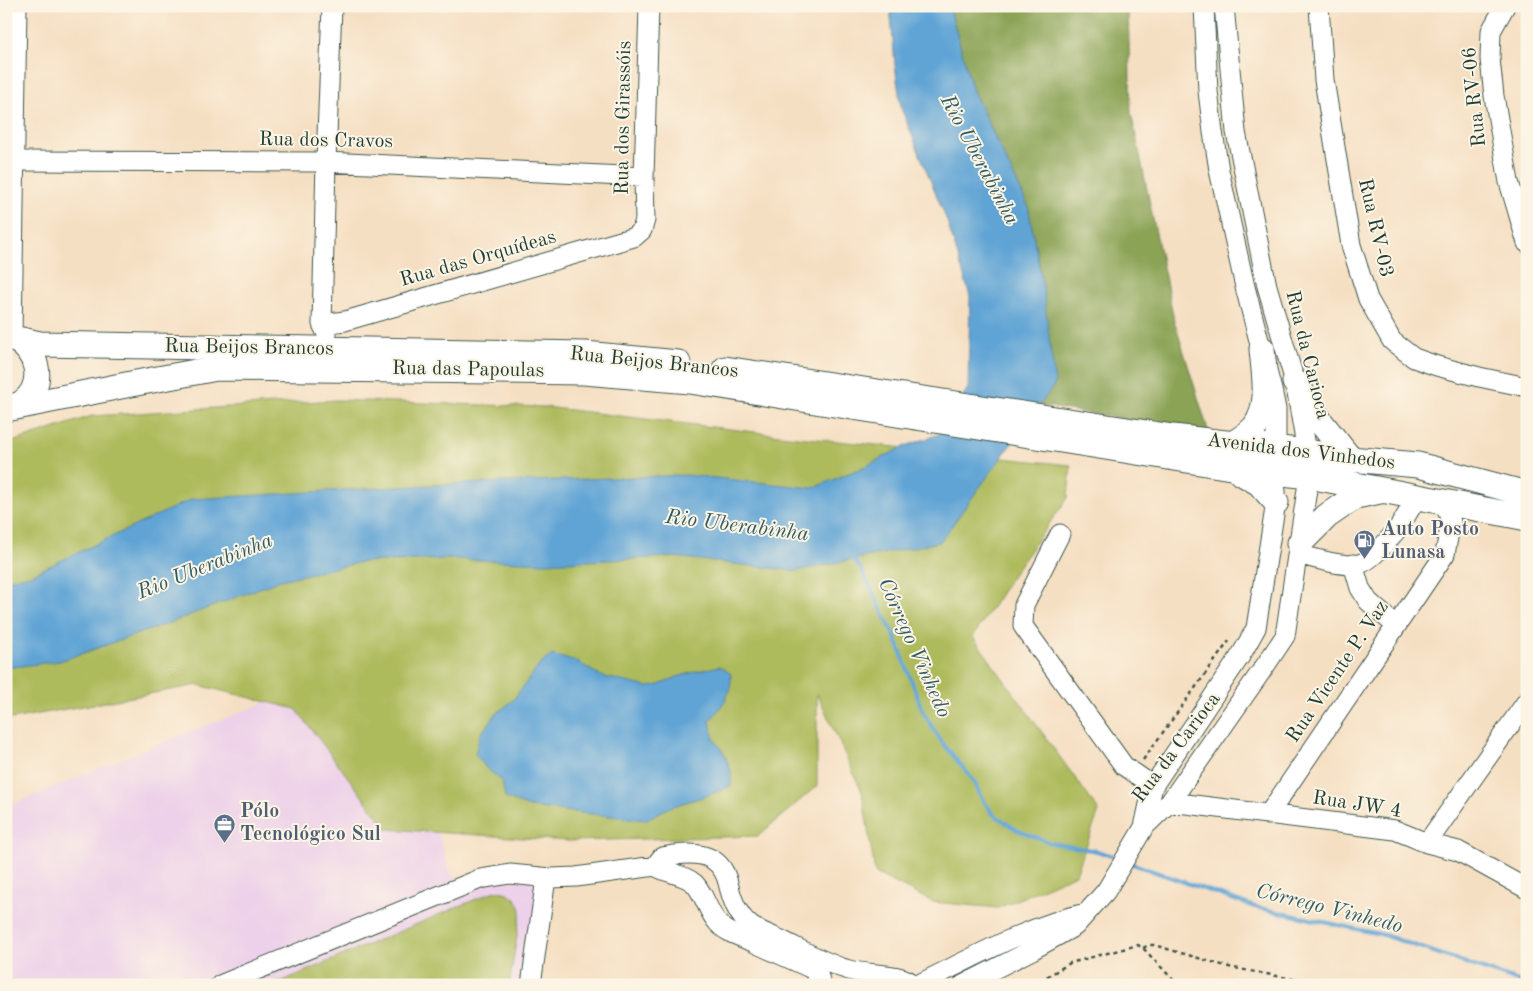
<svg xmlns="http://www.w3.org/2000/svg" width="1533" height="991" font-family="'Old Standard TT',serif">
  <rect width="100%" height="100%" fill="#fcf5e5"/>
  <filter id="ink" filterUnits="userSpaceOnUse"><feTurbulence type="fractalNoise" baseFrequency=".02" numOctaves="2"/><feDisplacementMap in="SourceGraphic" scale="10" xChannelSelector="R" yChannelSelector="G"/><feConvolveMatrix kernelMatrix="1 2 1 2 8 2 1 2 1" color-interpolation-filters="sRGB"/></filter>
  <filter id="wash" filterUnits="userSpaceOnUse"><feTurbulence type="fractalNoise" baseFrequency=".0096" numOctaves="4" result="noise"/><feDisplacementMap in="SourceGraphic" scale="20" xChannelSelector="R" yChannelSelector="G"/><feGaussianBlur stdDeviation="1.12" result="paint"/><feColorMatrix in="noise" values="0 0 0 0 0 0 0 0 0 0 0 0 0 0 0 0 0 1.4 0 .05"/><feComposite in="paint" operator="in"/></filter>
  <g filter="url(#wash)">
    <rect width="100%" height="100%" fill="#f5dfc2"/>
    <!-- built -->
    <path fill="#edd0e9" d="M336 675 432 813 450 872 461 886 538 877 531 985H6V807L161 743Z"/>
    <!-- green -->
    <path fill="#aebb5d" stroke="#667c48" d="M336 400 545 407 788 436 1071 465 1068 498 1020 564 973 637 1099 811 1076 874 998 908 933 902 875 873 862 792 817 693V786L758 836 569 841 387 829 296 709 198 685 6 720V444L92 416Z
      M495 891C508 891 517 896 521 910L510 981 501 985H273Z"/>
    <!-- forest -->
    <path fill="#8aa354" stroke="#547044" d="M949 6H1128L1131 112 1174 320 1209 433 1039 405 1043 287 1028 206 973 91Z"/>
    <!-- water -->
    <path fill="#60a4d5" stroke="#407084" d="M890 6H949L973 91 1028 206 1043 287 1055 384 940 542 796 571 673 557 545 563 451 559 362 562 281 580 167 624 60 661 6 668V580L30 575 192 499 431 485 687 475 813 488 866 466 903 447 939 434 968 388 970 296 947 221 901 108 895 65Z
      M552 655 578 662 601 676 648 687 659 685 677 677 701 670 720 666 731 674C732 696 722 705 710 721L714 739 724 753 731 771V786L709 795 670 807 645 820 529 807 505 798 502 781 486 768 475 754 480 735 496 714 513 700 540 664Z"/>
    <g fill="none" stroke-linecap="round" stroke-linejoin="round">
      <!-- stream -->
      <path stroke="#60a4d5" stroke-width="4" d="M850 555 861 569 896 639 923 712 941 741 974 781 981 797 993 814 1017 830 1051 843 1097 851 1112 856
        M1130 863 1255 907 1384 935 1527 984"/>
    </g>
  </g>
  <g filter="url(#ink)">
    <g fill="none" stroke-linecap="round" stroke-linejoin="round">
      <defs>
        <path id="minor" d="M1204 6 1208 91 1213 132 1219 170 1245 287 1272 390 1276 409V460
          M1319 6 1324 80 1351 245 1368 299 1392 341 1414 358 1437 366 1479 377 1527 387
          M1505 6 1491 31 1490 59 1494 96 1509 182 1527 243
          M6 161 326 162 644 177
          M322 324 345 321 634 237 642 230 645 220 644 177 649 6
          M327 334 322 324 326 162 332 6
          M1060 534 1024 605 1023 626 1124 766 1153 786
          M1298 554C1312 558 1346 568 1359 564 1372 561 1391 537 1399 527 1406 517 1410 507 1418 498
          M1353 564 1360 588 1368 601 1396 626
          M1170 802 1395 830 1427 843 1458 851 1527 889
          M1268 815 1445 554 1451 522 1445 503
          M1144 827 1153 786 1241 655 1256 628 1276 502V490
          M1427 843 1527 701
          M655 866 662 857C689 852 720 849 728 883 732 899 737 915 751 926 759 931 770 935 779 939 802 950 824 963 849 970 870 976 898 971 915 985
          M220 985 480 879 510 874 551 878 576 877 655 866C667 874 682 873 694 883 705 894 707 911 718 923 728 934 742 937 755 943 774 952 793 960 812 969L819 977 821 985
          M531 985 546 878
          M917 985C971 959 1027 926 1086 913
          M963 985 1032 950 1075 926 1106 891 1144 827 1170 802 1265 666 1285 636 1309 476 1307 452 1295 382 1267 286 1236 132 1224 6"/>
        <path id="major" d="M9 337 14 6
          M12 338 40 344 585 354 678 363
          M725 369 1173 437 1307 452 1350 459 1418 465 1527 494
          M1295 382 1319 420 1350 459
          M11 408C14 406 19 405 22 403 47 385 38 349 12 338
          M6 409 131 384 217 368 584 372 690 381 1231 467 1309 476 1527 518
          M1233 444C1240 439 1249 434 1255 427 1271 405 1264 375 1262 349
          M1240 472 1259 483 1276 502
          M1300 543 1327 516 1356 496 1380 491"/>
      </defs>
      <!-- minor casing -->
      <use href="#minor" stroke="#3f5549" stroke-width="21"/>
      <!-- major casing -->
      <use href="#major" stroke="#3f5549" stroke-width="27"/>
      <!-- path -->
      <path stroke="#3f5549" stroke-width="2.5" stroke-dasharray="4 4" stroke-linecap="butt" d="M1143 760 1229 641
        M1143 948 1149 945H1154L1229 967 1324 985
        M1033 985 1070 963 1138 945 1143 948 1178 985"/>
      <!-- minor -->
      <use href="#minor" stroke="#fff" stroke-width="19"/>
      <!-- major -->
      <use href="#major" stroke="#fff" stroke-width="25"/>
    </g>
  </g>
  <!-- icons -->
  <defs>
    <symbol id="fuel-pin" viewBox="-11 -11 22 30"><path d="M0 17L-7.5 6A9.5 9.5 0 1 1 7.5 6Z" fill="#5c6f8a" stroke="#fcf5e5"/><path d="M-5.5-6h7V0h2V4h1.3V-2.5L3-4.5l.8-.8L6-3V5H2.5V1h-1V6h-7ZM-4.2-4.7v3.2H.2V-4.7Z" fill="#fff"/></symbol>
    <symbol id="office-pin" viewBox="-11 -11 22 30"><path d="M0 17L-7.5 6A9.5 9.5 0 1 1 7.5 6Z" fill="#5c6f8a" stroke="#fcf5e5"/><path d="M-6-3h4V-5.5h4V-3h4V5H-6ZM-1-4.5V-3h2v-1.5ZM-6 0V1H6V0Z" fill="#fff"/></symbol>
  </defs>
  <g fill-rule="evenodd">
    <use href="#fuel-pin" x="1352" y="528" width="25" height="34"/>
    <use href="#office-pin" x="212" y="812" width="25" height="34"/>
  </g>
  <g text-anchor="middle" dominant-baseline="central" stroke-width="4" stroke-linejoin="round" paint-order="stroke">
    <!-- street labels -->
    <g font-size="20" fill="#1f3d34" stroke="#fcf5e5">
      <text transform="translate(1475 97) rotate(-96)">Rua RV-06</text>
      <text transform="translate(624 118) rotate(-89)">Rua dos Girassóis</text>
      <text transform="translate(326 141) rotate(1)">Rua dos Cravos</text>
      <text transform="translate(1375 228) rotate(77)">Rua RV-03</text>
      <text transform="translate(478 259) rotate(-16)">Rua das Orquídeas</text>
      <text transform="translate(249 348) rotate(1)">Rua Beijos Brancos</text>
      <text transform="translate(1307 355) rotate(76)">Rua da Carioca</text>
      <text transform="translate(654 363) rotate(6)">Rua Beijos Brancos</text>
      <text transform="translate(468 370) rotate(1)">Rua das Papoulas</text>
      <text transform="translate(1301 452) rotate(7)">Avenida dos Vinhedos</text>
      <text transform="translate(1338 672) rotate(-56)">Rua Vicente P. Vaz</text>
      <text transform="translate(1177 748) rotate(-53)">Rua da Carioca</text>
      <text transform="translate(1357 805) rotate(9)">Rua JW 4</text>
    </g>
    <!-- service labels -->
    <g font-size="20" font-weight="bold" fill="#4e5e75" stroke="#fcf5e5" text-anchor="start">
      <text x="1381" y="530">Auto Posto<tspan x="1381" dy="23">Lunasa</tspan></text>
      <text x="240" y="812">Pólo<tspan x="240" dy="23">Tecnológico Sul</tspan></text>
    </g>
    <!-- water labels -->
    <g font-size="21" font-style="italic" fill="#325c64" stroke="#fcf5e5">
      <text transform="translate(979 160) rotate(62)">Rio Uberabinha</text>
      <text transform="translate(737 526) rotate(7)">Rio Uberabinha</text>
      <text transform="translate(205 567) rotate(-22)">Rio Uberabinha</text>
      <text transform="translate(914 648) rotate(66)">Córrego Vinhedo</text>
      <text transform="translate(1329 909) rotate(14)">Córrego Vinhedo</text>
    </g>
  </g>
  <!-- margin -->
  <rect width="1533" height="991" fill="none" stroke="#fcf5e5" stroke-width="25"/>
</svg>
